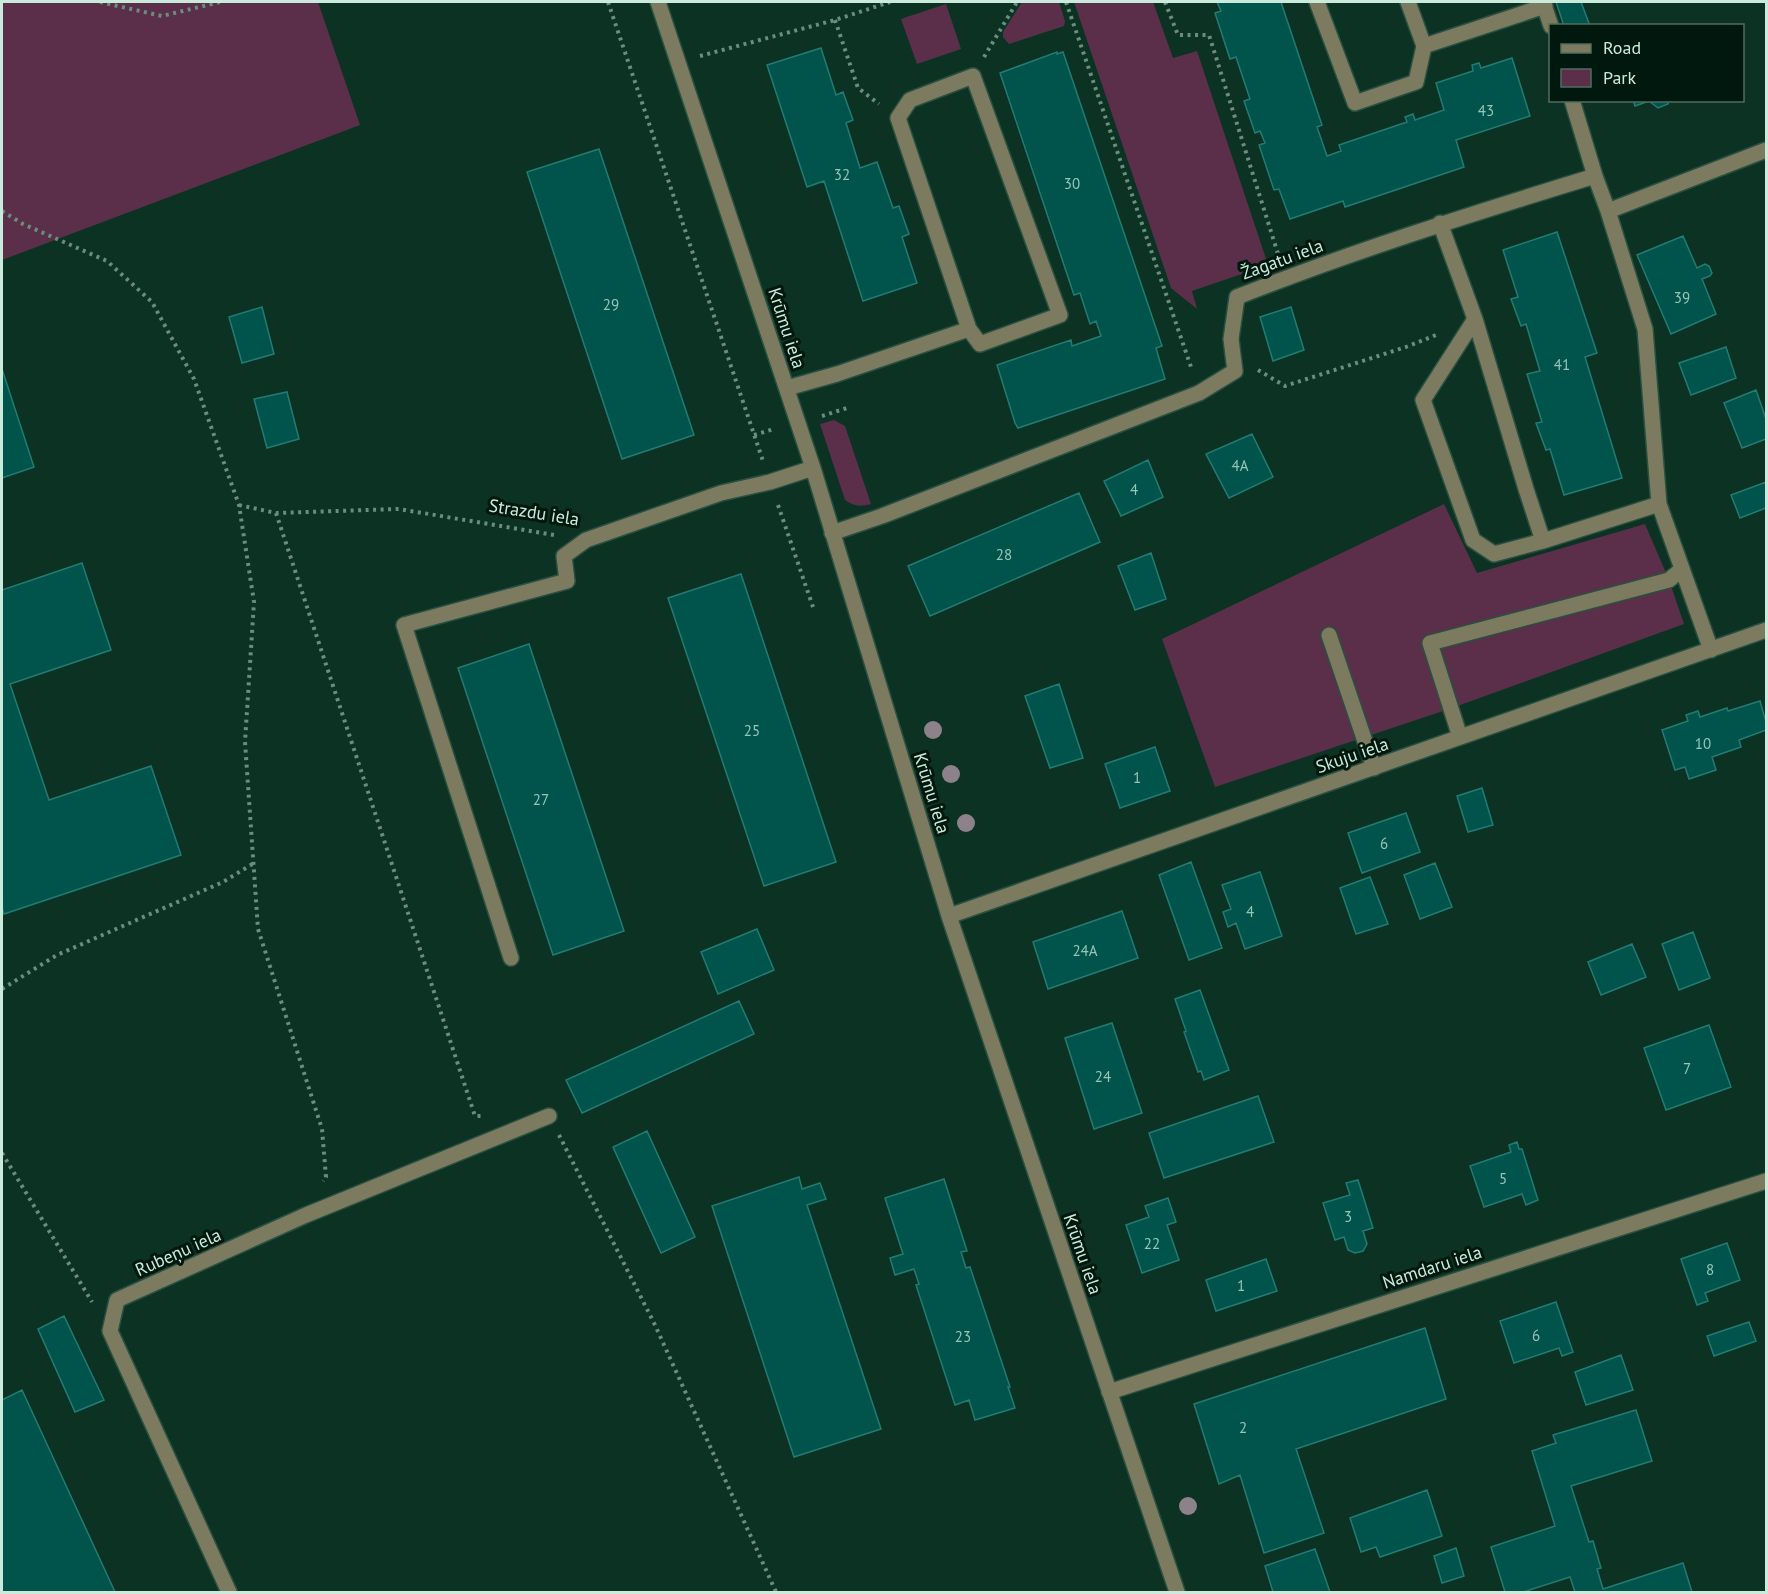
<svg xmlns="http://www.w3.org/2000/svg" width="1768" height="1594" font-family="'PT Sans',sans-serif">
  <rect width="100%" height="100%" fill="#0c3224"/>
  <!-- green -->
  <path fill="#5b2f49" d="M2 2H318L360 125 2 260Z
    M1022 2H1059L1065 21 1064 26 1009 44 1003 37V32Z
    M1074 2H1153L1173 58 1197 51 1268 265 1192 291 1197 309 1171 288Z
    M946 4 961 49 917 64 901 19Z
    M834 420 845 426 871 504C860 507 853 506 845 500L820 424Z
    M1444 504 1477 573 1645 524 1669 580 1684 624 1452 708 1215 787 1162 639Z"/>
  <!-- building -->
  <path fill="#00544c" stroke="#227c73" stroke-width="1.5" d="M1217 2H1281L1322 125 1317 127 1327 156 1341 151 1339 145 1407 122 1405 117 1413 114 1415 120 1444 110 1436 83 1473 71 1472 65 1479 63 1481 68 1512 58 1530 116 1456 140 1464 167 1345 207 1343 201 1290 219 1279 189 1274 190 1259 145 1265 143 1260 131 1255 133 1244 101 1250 99 1236 57 1230 59 1215 13 1221 11Z
    M1556 2H1581L1590 26H1564Z
    M821 48 836 95 843 92 853 120 846 123 860 168 877 162 893 208 899 206 909 234 902 237 917 283 863 301 824 181 807 187 767 65Z
    M1057 52V54L1063 52 1162 346 1156 348 1165 379 1018 428 1015 423 997 365 1071 340 1072 346 1101 336 1096 321 1090 324 1080 293 1074 295 1000 73Z
    M1633 100H1669L1668 104 1658 108 1649 101 1635 106Z
    M599 149 694 435 622 459 527 172Z
    M1557 232 1597 353 1585 357 1622 478 1564 495 1550 449 1546 450 1536 423 1542 422 1527 374 1540 371 1526 324 1521 326 1511 299 1518 297 1503 250Z
    M1683 236 1697 268 1705 264 1709 266 1712 273 1710 276 1702 279 1716 314 1671 334 1637 255Z
    M262 307 274 354 242 363 229 317Z
    M1291 307 1304 350 1273 361 1260 317Z
    M1726 347 1736 378 1691 395 1679 363Z
    M2 369 34 467 2 478Z
    M1756 390 1766 419V439L1742 448 1724 403Z
    M287 392 299 439 267 448 254 399Z
    M1252 434 1273 477 1229 498 1206 454Z
    M1148 460 1163 497 1121 516 1104 481Z
    M1766 482V508L1740 518 1731 495Z
    M1079 493 1100 542 930 616 908 566Z
    M1151 553 1166 599 1135 610 1118 566Z
    M82 563 111 650 10 684 49 800 151 766 181 855 4 914 2 908V590Z
    M741 574 836 862 764 886 668 598Z
    M529 644 624 931 553 955 458 668Z
    M1059 684 1083 758 1050 768 1025 696Z
    M1760 701 1766 722V730L1739 740 1741 747 1712 757 1716 770 1689 779 1685 767 1675 770 1662 730 1688 721 1686 715 1698 711 1700 717 1727 708 1728 711Z
    M1155 747 1170 791 1120 808 1105 764Z
    M1482 788 1493 825 1468 832 1457 796Z
    M1406 813 1420 852 1362 873 1348 833Z
    M1191 862 1222 948 1189 960 1159 875Z
    M1435 863 1452 907 1420 919 1404 875Z
    M1260 872 1282 936 1245 949 1236 923 1228 927 1223 912 1231 909 1222 885Z
    M1370 877 1388 924 1356 934 1340 888Z
    M1122 911 1138 958 1048 989 1033 942Z
    M757 929 774 970 718 994 701 952Z
    M1693 932 1710 978 1679 990 1662 944Z
    M1632 944 1646 977 1601 995 1588 962Z
    M1200 990 1229 1070 1204 1080 1201 1071 1198 1072 1184 1032 1186 1031 1175 999Z
    M739 1001 754 1034 582 1113 566 1080Z
    M1112 1023 1142 1113 1094 1129 1065 1038Z
    M1709 1025 1731 1087 1666 1110 1644 1048Z
    M1258 1096 1274 1142 1164 1178 1149 1133Z
    M647 1131 695 1237 661 1253 613 1147Z
    M1517 1142 1519 1149H1522L1538 1200 1526 1205 1522 1194 1484 1207 1470 1166 1511 1152 1509 1145Z
    M799 1177 802 1189 820 1183 826 1199 807 1205 881 1429 794 1457 712 1206Z
    M944 1179 967 1251 961 1252 966 1268 970 1267 1010 1387H1008L1015 1408 975 1420 969 1400 955 1405 916 1285 919 1284 914 1269 895 1275 890 1258 903 1254 885 1198Z
    M1358 1180 1373 1228 1363 1231 1367 1244 1363 1251 1355 1253 1348 1250 1344 1237 1335 1240 1323 1203 1350 1195 1346 1183Z
    M1168 1198 1176 1222 1167 1225 1179 1260 1142 1273 1126 1225 1149 1217 1145 1206Z
    M1727 1243 1740 1280 1705 1293 1708 1301 1697 1305 1681 1259Z
    M1266 1259 1277 1291 1216 1311 1206 1280Z
    M1556 1302 1573 1352 1562 1356 1559 1348 1514 1363 1500 1321Z
    M64 1316 104 1400 75 1412 38 1329Z
    M1749 1322 1756 1341 1714 1356 1707 1336Z
    M1425 1328 1446 1399 1296 1449 1324 1533 1264 1553 1240 1475 1219 1484 1194 1404Z
    M1621 1355 1633 1390 1586 1405 1575 1372Z
    M22 1390 115 1592H2V1400Z
    M1636 1410 1652 1461 1571 1486 1589 1542 1593 1541 1601 1568 1597 1569 1603 1589 1683 1563 1692 1592H1575L1570 1577 1523 1592H1505L1491 1547 1555 1526 1532 1451 1556 1443 1553 1435Z
    M1427 1490 1442 1536 1380 1557 1376 1547 1361 1552 1350 1518Z
    M1456 1548 1464 1576 1442 1583 1434 1556Z
    M1315 1549 1330 1592H1273L1265 1566Z"/>
  <g fill="none" stroke-linecap="round" stroke-linejoin="round">
    <defs>
      <path id="minor" d="M658 2 813 468 949 916 1177 1592
        M1317 2 1355 103 1416 82 1424 46 1408 2
        M1543 2 1551 26
        M1424 46 1545 6
        M1572 100 1595 176
        M1440 223 1475 319 1423 400 1473 540 1494 554 1543 541 1659 504 1645 329 1608 211
        M1475 319 1526 489 1543 541
        M787 388 837 374 969 329 898 118 910 100 973 76 1060 315 980 344 969 329
        M1659 504 1711 650
        M832 533 882 516 1199 393 1235 371 1231 339 1237 297C1354 251 1474 213 1595 176L1608 211 1766 150
        M1329 635 1374 768
        M1460 737 1430 643 1669 580 1682 569
        M949 916 1766 630
        M511 958 404 625 567 581 564 556 586 540 721 493 770 482 813 468
        M1109 1392 1766 1181
        M229 1592 110 1331 117 1300 306 1215 549 1116"/>
    </defs>
    <!-- minor casing -->
    <use href="#minor" stroke="#2a5041" stroke-width="18"/>
    <!-- path -->
    <path stroke="#6a8d7e" stroke-width="4" stroke-dasharray="3 4.5" stroke-linecap="butt" d="M100 2 162 16 220 2
      M608 2 763 461
      M1066 2 1192 370
      M1165 2 1178 35H1209L1279 257
      M835 20 858 88 879 104
      M700 56 835 20 890 2
      M984 57 1017 2
      M2 211 23 224 107 261 152 302 194 379 239 505 254 602 245 742 258 929 322 1129 326 1177 323 1181
      M1258 370 1285 386 1406 347 1436 335
      M822 416 847 408
      M754 435 774 429
      M239 505 276 513 399 509 554 535
      M778 505 813 607
      M276 513 475 1116H482
      M2 989 57 955 223 882 254 863
      M559 1135 655 1325 776 1592
      M2 1153 92 1302"/>
    <!-- minor -->
    <use href="#minor" stroke="#7c7b5f" stroke-width="15"/>
  </g>
  <!-- trees -->
  <g fill="#8d818a">
    <circle cx="933" cy="730" r="9"/>
    <circle cx="951" cy="774" r="9"/>
    <circle cx="966" cy="823" r="9"/>
    <circle cx="1188" cy="1506" r="9"/>
  </g>
  <g text-anchor="middle" dominant-baseline="central" stroke-width="6" stroke-linejoin="round" paint-order="stroke">
    <!-- number labels -->
    <g font-size="15" fill="#98c5b7">
      <text x="1486" y="110">43</text>
      <text x="842" y="174">32</text>
      <text x="1072" y="183">30</text>
      <text x="1682" y="297">39</text>
      <text x="611" y="304">29</text>
      <text x="1562" y="364">41</text>
      <text x="1240" y="465">4A</text>
      <text x="1134" y="489">4</text>
      <text x="1004" y="554">28</text>
      <text x="752" y="730">25</text>
      <text x="1703" y="743">10</text>
      <text x="1137" y="777">1</text>
      <text x="541" y="799">27</text>
      <text x="1384" y="843">6</text>
      <text x="1250" y="911">4</text>
      <text x="1085" y="950">24A</text>
      <text x="1687" y="1068">7</text>
      <text x="1103" y="1076">24</text>
      <text x="1503" y="1178">5</text>
      <text x="1348" y="1216">3</text>
      <text x="1152" y="1243">22</text>
      <text x="1710" y="1269">8</text>
      <text x="1241" y="1285">1</text>
      <text x="1536" y="1335">6</text>
      <text x="963" y="1336">23</text>
      <text x="1243" y="1427">2</text>
    </g>
    <!-- street labels -->
    <g font-size="18" fill="#caebdb" stroke="#00180e">
      <text transform="translate(1282 259) rotate(-20)">Žagatu iela</text>
      <text transform="translate(787 328) rotate(72)">Krūmu iela</text>
      <text transform="translate(534 512) rotate(9)">Strazdu iela</text>
      <text transform="translate(1352 755) rotate(-19)">Skuju iela</text>
      <text transform="translate(932 793) rotate(73)">Krūmu iela</text>
      <text transform="translate(178 1252) rotate(-24)">Rubeņu iela</text>
      <text transform="translate(1083 1254) rotate(71)">Krūmu iela</text>
      <text transform="translate(1432 1267) rotate(-18)">Namdaru iela</text>
    </g>
  </g>
  <!-- border -->
  <rect width="1768" height="1594" fill="none" stroke="#caebdb" stroke-width="6"/>
  <!-- legend -->
  <rect x="1549" y="24" width="195" height="78" fill="#00180e" stroke="#516c60" stroke-width="1.5"/>
  <rect x="1561" y="44" width="30" height="9" fill="#7c7b5f" stroke="#516c60" stroke-width="1.5"/>
  <text x="1603" y="54" font-size="18" fill="#caebdb">Road</text>
  <rect x="1561" y="69" width="30" height="18" fill="#5b2f49" stroke="#516c60" stroke-width="1.5"/>
  <text x="1603" y="84" font-size="18" fill="#caebdb">Park</text>
</svg>
